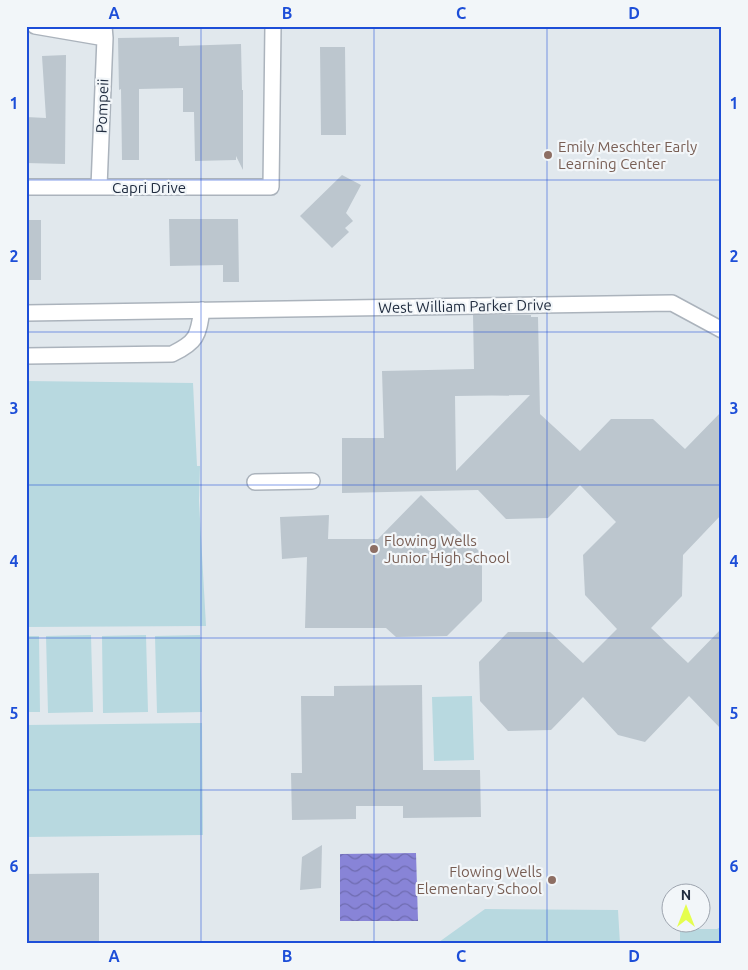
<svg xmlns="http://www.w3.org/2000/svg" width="748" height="970" font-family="Ubuntu,sans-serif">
  <defs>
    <pattern id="water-waves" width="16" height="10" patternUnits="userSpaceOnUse" patternTransform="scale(1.25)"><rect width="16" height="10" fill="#8884d7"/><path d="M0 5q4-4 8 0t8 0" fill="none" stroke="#6f6cb0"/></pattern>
  </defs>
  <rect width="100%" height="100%" fill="#e1e8ed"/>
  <!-- grass -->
  <path fill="#b8d9e0" d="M26 381 193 383 197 466H200L199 501 206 626 26 627Z
    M91 635 93 712 48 713 46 636Z
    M146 635 148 712 103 713 102 636Z
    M200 635 202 712 157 713 155 636Z
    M26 636H39L40 712H26Z
    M472 696 474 760 434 761 432 697Z
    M202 723 203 835 26 837V725Z
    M485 909 618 910 620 944H363V942H439Z
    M722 926V944H680V929H717Z"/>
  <!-- water -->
  <path fill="url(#water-waves)" d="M416 853 418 921H340V854Z"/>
  <!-- building -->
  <path fill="#bcc6ce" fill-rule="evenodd" d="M179 37V46L241 44 242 90H243V170L236 156V160L195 161 194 112H183V88L139 89V160H122L121 89 119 90 118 38Z
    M320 47H345L346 135H321Z
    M66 55 65 164 26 163V117L46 118 42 56Z
    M342 175 361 185 346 213 353 221 345 228 349 232 332 248 300 216Z
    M169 219H238L239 282H223V265L170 266Z
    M26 220H41V280H26Z
    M473 315H531V317H538L540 414 580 451 611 419H653L685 449 722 411V514L683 555 682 596 651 628 688 663 722 628V730L689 696 645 742 618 735 583 697 551 730 508 731 480 701 479 662 508 632H550L583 663 617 629 585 595 583 555 616 522 580 485 548 518 506 519 478 490 342 493V438H384L382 371 474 369ZM530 395 456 471 455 396Z
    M421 495 482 554V601L447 636 396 637 386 628H305L307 557 282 559 280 517 329 515 328 539H378Z
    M422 685 423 770H480L481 817 403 818V806H356V819L292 820 291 773H302L301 696H334V686Z
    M322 845 321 888 300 890 302 857Z
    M99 873V944H26V874Z"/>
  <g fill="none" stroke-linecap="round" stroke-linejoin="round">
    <defs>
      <path id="minor" d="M35 26 105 38
        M26 187H271L273 26
        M99 187 105 38 104 26
        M26 313 672 303 722 330
        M26 356 172 354C197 342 198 336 202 310
        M255 482 312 481"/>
    </defs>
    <!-- minor casing -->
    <use href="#minor" stroke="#abb3bc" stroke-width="18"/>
    <!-- minor -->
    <use href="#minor" stroke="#fff" stroke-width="15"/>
  </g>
  <!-- grid -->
  <path fill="none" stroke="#1d4ed8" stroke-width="1" stroke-opacity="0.55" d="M201 26V944M374 26V944M547 26V944M26 180H722M26 332H722M26 485H722M26 638H722M26 790H722"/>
  <!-- markers -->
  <g fill="#8d6e63" stroke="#f2f6f9" stroke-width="2">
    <circle cx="548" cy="155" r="5"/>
    <circle cx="374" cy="549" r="5"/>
    <circle cx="552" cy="880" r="5"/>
  </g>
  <g text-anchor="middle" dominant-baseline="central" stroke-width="4.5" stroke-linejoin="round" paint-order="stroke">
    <!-- street labels -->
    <g font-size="15" fill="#202c3f" stroke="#f2f6f9">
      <text transform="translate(102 106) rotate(-88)">Pompeii</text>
      <text x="149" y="187">Capri Drive</text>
      <text transform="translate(465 306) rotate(-1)">West William Parker Drive</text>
    </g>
    <!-- education labels -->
    <g font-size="15" fill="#785e54" stroke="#f2f6f9" text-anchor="start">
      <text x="558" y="146">Emily Meschter Early<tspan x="558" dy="17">Learning Center</tspan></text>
      <text x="384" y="540">Flowing Wells<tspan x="384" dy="17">Junior High School</tspan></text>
      <text x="542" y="871" text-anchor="end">Flowing Wells<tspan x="542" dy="17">Elementary School</tspan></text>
    </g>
  </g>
  <!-- border -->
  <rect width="748" height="970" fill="none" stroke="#f2f6f9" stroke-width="55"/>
  <!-- north arrow -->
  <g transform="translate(686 908)"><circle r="24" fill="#f2f6f9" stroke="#9ea5af"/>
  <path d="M0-4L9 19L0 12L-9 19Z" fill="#e5fe4e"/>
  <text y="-8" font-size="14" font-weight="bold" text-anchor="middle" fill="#202c3f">N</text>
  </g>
  <rect x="28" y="28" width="692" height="914" fill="none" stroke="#1d4ed8" stroke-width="2"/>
  <g font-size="16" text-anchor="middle" font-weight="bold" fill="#1d4ed8">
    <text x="114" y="19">A</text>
    <text x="287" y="19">B</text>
    <text x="461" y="19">C</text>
    <text x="634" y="19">D</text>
    <text x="14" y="109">1</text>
    <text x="734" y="109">1</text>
    <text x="14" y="262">2</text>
    <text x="734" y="262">2</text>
    <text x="14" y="414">3</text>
    <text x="734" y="414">3</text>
    <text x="14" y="567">4</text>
    <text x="734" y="567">4</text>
    <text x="14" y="719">5</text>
    <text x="734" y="719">5</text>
    <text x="14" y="872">6</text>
    <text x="734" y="872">6</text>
    <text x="114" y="962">A</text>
    <text x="287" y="962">B</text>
    <text x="461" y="962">C</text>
    <text x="634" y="962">D</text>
  </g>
</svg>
